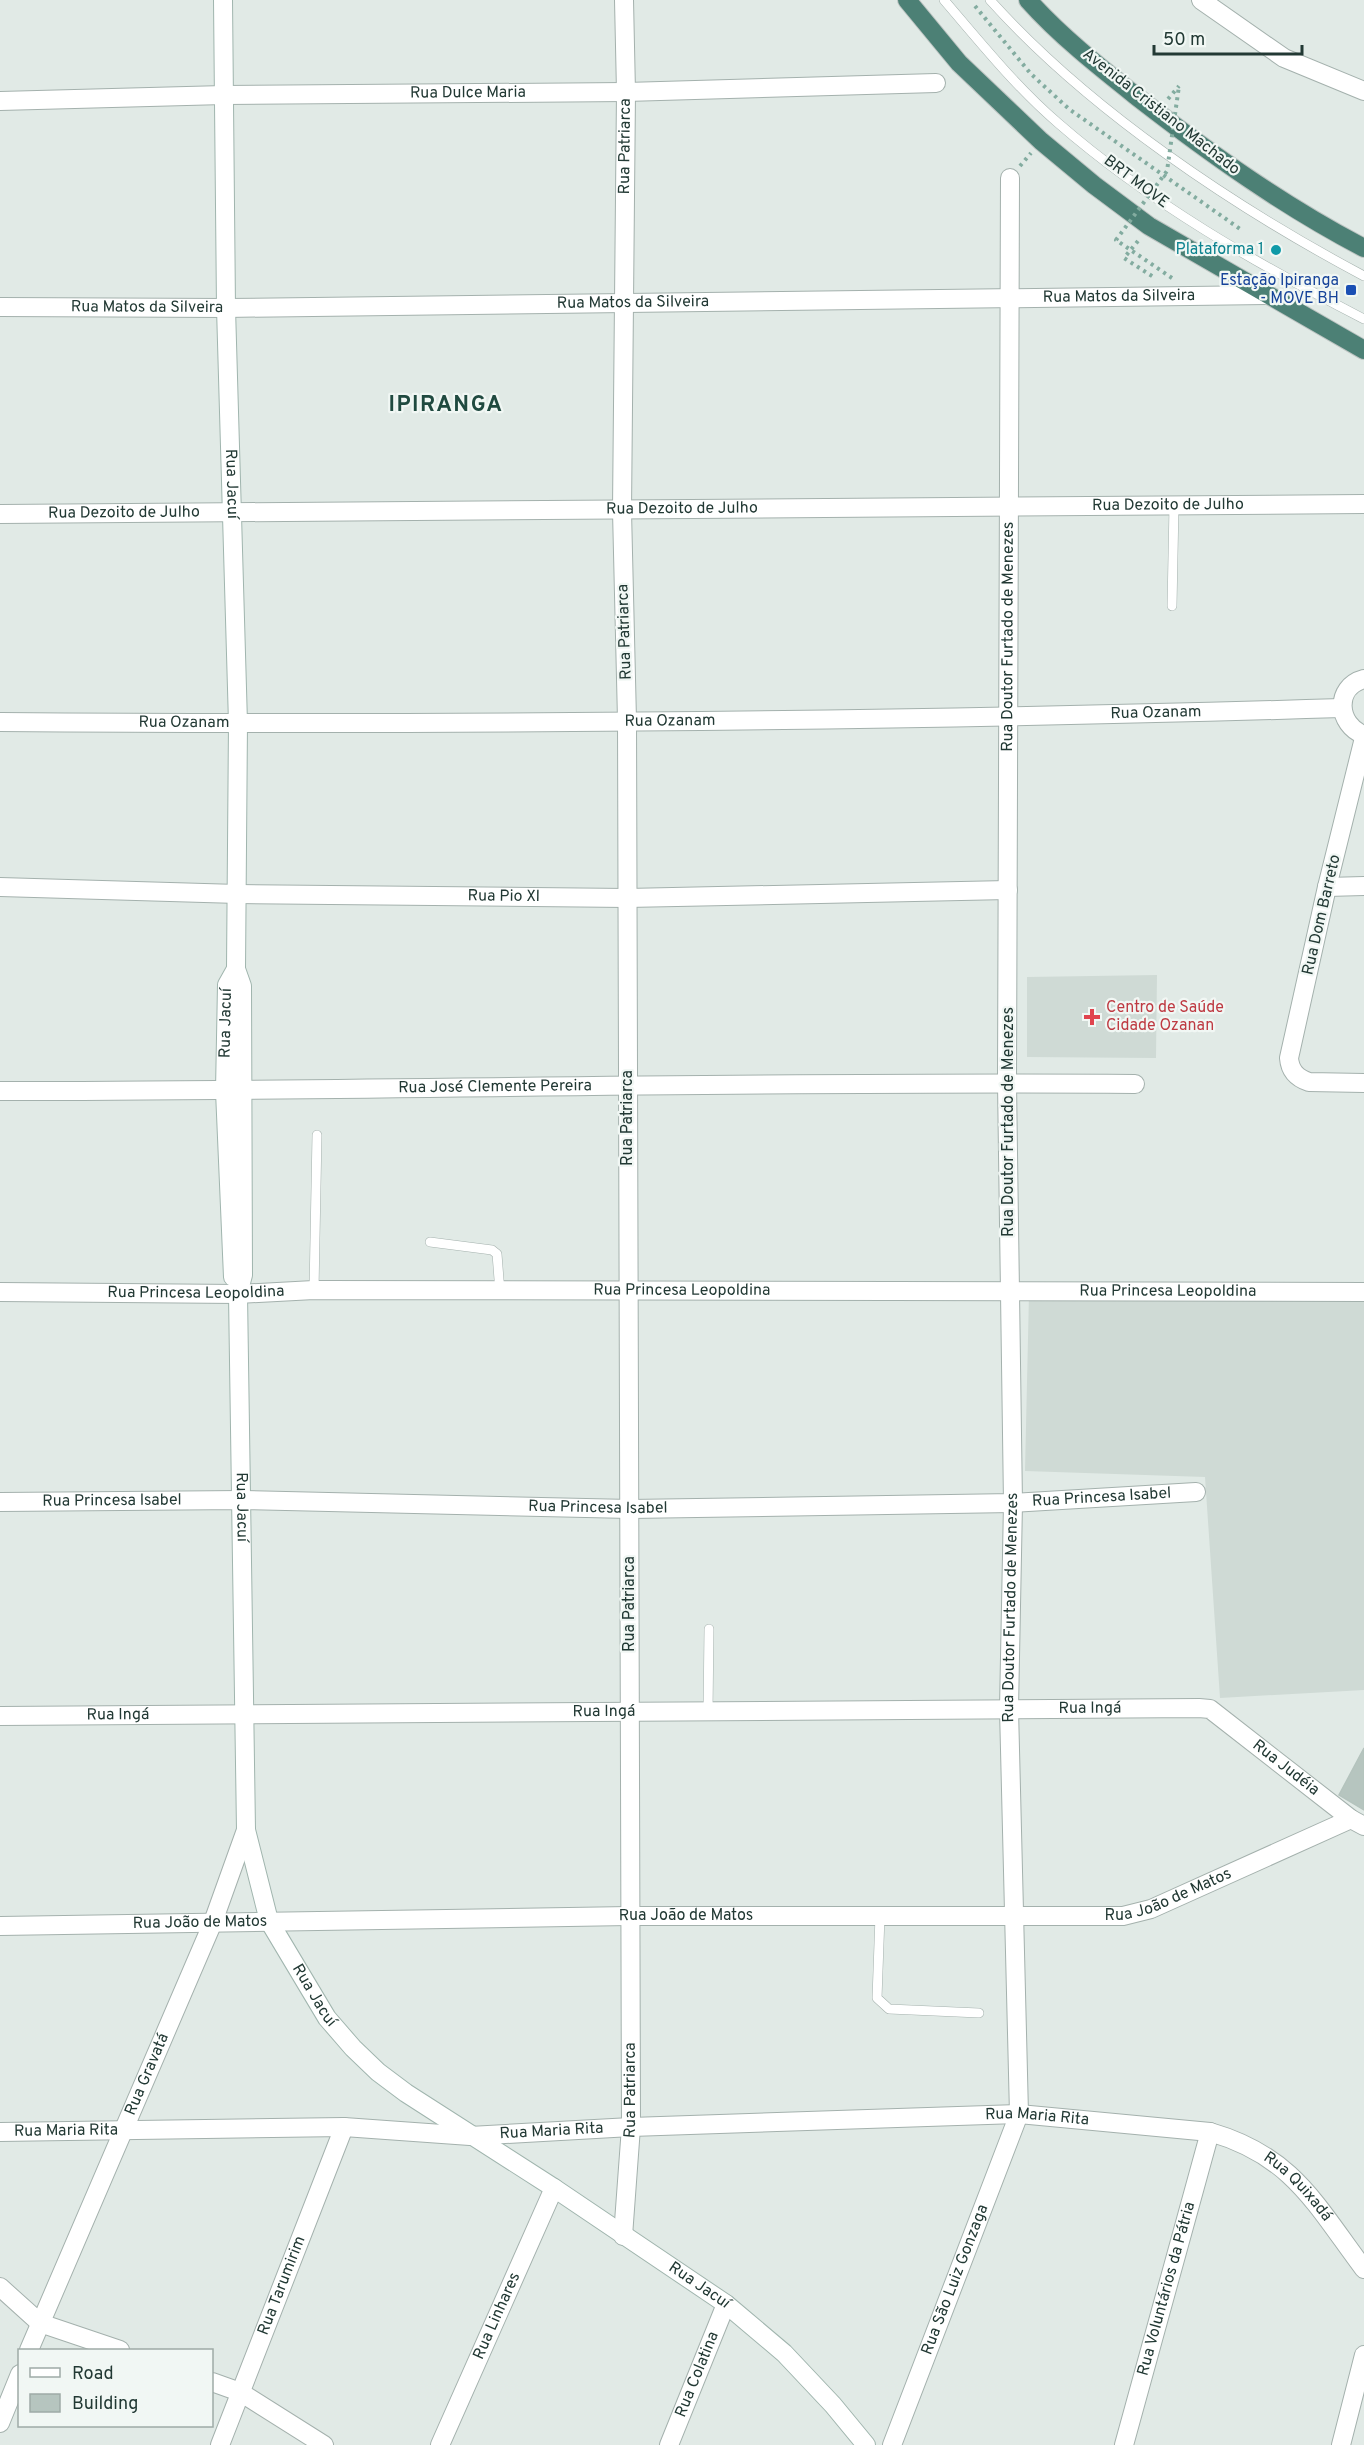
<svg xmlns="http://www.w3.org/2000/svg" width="1364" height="2445" font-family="Overpass,sans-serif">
  <rect width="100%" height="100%" fill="#e1eae6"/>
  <!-- built -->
  <path fill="#cfdad5" d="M1157 975 1156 1058 1027 1057V977Z
    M1029 1294 1364 1298V1690L1220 1698 1205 1477 1025 1471Z"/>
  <!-- building -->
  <path fill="#b6c5bf" stroke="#b4c3bd" stroke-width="1.5" d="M1364 1748V1810L1339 1795Z"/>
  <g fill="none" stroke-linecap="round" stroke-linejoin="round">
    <defs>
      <path id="service" d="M944 0C980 42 1016 87 1058 123 1150 203 1257 264 1364 319
        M990 0C1089 110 1234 207 1364 276
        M1172 606 1174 506
        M430 1242 492 1250 497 1254 500 1292
        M314 1290 317 1135
        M708 1712 709 1629
        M880 1916 877 1998 889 2009 979 2013"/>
      <g id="minor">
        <path d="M1201 0 1284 58 1364 91"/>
        <path id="s1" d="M0 101 224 95 626 92 936 83"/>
        <path id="s2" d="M0 307 226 308 1267 295"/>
        <path id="s3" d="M0 514 1364 504"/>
        <path d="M1364 679C1334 687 1337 725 1364 735"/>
        <path id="s4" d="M0 722C447 725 895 722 1342 708"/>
        <path d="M1364 738 1327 887 1289 1058C1290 1071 1297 1078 1309 1082L1364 1083"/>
        <path id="s5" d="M0 887 238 894 627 898 1008 890"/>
        <path d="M1327 887 1364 886"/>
        <path id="s6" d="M0 1091C378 1091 757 1081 1135 1084"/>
        <path id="s7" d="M0 1292 238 1294 314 1290 1364 1292"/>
        <path id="s8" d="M0 1502 242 1500 630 1509 1013 1503 1196 1492"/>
        <path id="s9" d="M0 1716 1199 1708 1210 1709 1351 1819 1364 1826"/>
        <path id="s10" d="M0 1926 629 1916H1123L1151 1909 1351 1819"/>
        <path id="s11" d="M0 2132 344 2127 470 2136 631 2127 1019 2114 1210 2132C1293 2156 1315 2204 1364 2269"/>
        <path id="s12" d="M623 2236 631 2127 627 720 622 511 626 92 624 0"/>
        <path id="s13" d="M29 2350 213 1922 246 1830"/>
        <path d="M0 2423 20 2374"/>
        <path id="s14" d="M220 2445 344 2127"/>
        <path id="s15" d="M440 2445 554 2188"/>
        <path id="s16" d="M669 2445 726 2304"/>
        <path id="s17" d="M892 2445 1019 2114 1009 1709 1013 1503 1007 1083 1010 178"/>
        <path id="s18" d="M1124 2445 1210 2132"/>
        <path d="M1341 2445 1364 2355"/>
      </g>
      <path id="tertiary" d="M0 2287 40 2323 120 2350
        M212 2382 240 2392 324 2445"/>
      <g id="secondary">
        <path id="s19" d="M223 0 226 308 238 723 236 969 242 986 243 1275 238 1294 246 1830 269 1921 327 2018 353 2048 378 2072 406 2093 554 2188 726 2304 784 2353 833 2405 866 2445"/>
        <path id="s20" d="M233 1277 225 1091 227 985 236 969"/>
      </g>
      <path id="trunk" d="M907 0 959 63 1041 141 1094 185 1149 226 1364 350
        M1028 0C1061 37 1102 69 1141 100 1212 155 1284 206 1364 248"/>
    </defs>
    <!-- service casing -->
    <use href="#service" stroke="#a4b1ad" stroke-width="10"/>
    <!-- minor casing -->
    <use href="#minor" stroke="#a4b1ad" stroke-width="20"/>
    <!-- tertiary casing -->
    <use href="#tertiary" stroke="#a4b1ad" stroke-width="20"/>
    <!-- secondary casing -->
    <use href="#secondary" stroke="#a0b5ae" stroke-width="20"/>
    <!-- trunk casing -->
    <use href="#trunk" stroke="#bdc4c2" stroke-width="20"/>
    <!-- path -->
    <path stroke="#83aca0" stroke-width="4" stroke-dasharray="3 4.5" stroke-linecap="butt" d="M975 6 1031 74 1069 109 1243 231
      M1168 99 1179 86
      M1020 166 1031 153
      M1138 241 1124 258 1155 278"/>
    <!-- service -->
    <use href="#service" stroke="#fff" stroke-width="9"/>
    <!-- minor -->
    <use href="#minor" stroke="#fff" stroke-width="18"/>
    <!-- tertiary -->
    <use href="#tertiary" stroke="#fff" stroke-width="18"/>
    <!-- secondary -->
    <use href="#secondary" stroke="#fff" stroke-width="18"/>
    <!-- trunk -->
    <use href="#trunk" stroke="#4c8075" stroke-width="18"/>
    <!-- path-bridge -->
    <path stroke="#83aca0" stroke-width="4" stroke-dasharray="3 4.5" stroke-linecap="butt" d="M1172 278 1116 240 1167 171 1179 86"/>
  </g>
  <!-- markers -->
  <circle fill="#0f9aa8" stroke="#f1f7f4" stroke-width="2" cx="1276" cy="250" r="6"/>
  <rect fill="#1a4fb4" stroke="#f1f7f4" stroke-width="2" x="1345" y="284" width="12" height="12" rx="3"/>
  <path fill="#e0444e" stroke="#f1f7f4" stroke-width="2" d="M1089 1008h6v6h6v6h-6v6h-6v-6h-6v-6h6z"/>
  <g text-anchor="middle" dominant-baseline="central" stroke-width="4.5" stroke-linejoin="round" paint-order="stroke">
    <!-- street labels -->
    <g font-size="16" fill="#223934" stroke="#f1f7f4">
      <text stroke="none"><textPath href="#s1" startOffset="468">Rua Dulce Maria</textPath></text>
      <text transform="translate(1161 112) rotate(38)">Avenida Cristiano Machado</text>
      <text stroke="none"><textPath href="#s12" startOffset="2090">Rua Patriarca</textPath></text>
      <text transform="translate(1136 182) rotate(37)">BRT MOVE</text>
      <text stroke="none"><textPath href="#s2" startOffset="1119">Rua Matos da Silveira</textPath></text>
      <text stroke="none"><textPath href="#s2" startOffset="633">Rua Matos da Silveira</textPath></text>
      <text stroke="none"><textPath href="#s2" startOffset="147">Rua Matos da Silveira</textPath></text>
      <text stroke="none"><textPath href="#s19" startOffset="484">Rua Jacuí</textPath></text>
      <text stroke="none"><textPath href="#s3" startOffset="1168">Rua Dezoito de Julho</textPath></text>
      <text stroke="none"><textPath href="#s3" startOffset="682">Rua Dezoito de Julho</textPath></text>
      <text stroke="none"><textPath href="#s3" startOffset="124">Rua Dezoito de Julho</textPath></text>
      <text transform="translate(625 632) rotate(-92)">Rua Patriarca</text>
      <text stroke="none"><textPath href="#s17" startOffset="1832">Rua Doutor Furtado de Menezes</textPath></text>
      <text stroke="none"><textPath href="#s4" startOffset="1156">Rua Ozanam</textPath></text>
      <text stroke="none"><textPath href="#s4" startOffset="670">Rua Ozanam</textPath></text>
      <text stroke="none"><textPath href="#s4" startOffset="184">Rua Ozanam</textPath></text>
      <text stroke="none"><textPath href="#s5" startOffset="504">Rua Pio XI</textPath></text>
      <text transform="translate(1322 915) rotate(-77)">Rua Dom Barreto</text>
      <text stroke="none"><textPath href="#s20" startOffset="254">Rua Jacuí</textPath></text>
      <text stroke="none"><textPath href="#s6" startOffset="495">Rua José Clemente Pereira</textPath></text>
      <text transform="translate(628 1118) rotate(-90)">Rua Patriarca</text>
      <text transform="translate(1009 1122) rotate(-90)">Rua Doutor Furtado de Menezes</text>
      <text stroke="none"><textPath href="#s7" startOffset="196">Rua Princesa Leopoldina</textPath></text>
      <text stroke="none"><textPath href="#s7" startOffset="682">Rua Princesa Leopoldina</textPath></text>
      <text stroke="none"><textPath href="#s7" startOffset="1168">Rua Princesa Leopoldina</textPath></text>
      <text stroke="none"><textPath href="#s8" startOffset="1102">Rua Princesa Isabel</textPath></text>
      <text stroke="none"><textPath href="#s8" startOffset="112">Rua Princesa Isabel</textPath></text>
      <text stroke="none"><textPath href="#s19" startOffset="1509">Rua Jacuí</textPath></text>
      <text stroke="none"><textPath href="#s8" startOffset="598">Rua Princesa Isabel</textPath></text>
      <text transform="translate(630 1604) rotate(-90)">Rua Patriarca</text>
      <text stroke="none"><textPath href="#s17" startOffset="861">Rua Doutor Furtado de Menezes</textPath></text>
      <text stroke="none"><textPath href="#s9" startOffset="1090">Rua Ingá</textPath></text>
      <text stroke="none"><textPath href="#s9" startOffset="604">Rua Ingá</textPath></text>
      <text stroke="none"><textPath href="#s9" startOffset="118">Rua Ingá</textPath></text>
      <text stroke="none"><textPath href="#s9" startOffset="1306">Rua Judéia</textPath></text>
      <text stroke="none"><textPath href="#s10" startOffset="1172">Rua João de Matos</textPath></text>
      <text stroke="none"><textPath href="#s10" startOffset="686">Rua João de Matos</textPath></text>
      <text stroke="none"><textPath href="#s10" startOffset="200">Rua João de Matos</textPath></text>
      <text stroke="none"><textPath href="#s19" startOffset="2013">Rua Jacuí</textPath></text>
      <text stroke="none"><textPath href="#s13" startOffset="300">Rua Gravatá</textPath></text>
      <text stroke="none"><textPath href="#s12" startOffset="146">Rua Patriarca</textPath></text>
      <text stroke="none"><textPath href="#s11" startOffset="1038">Rua Maria Rita</textPath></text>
      <text stroke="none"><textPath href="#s11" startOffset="552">Rua Maria Rita</textPath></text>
      <text stroke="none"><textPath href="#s11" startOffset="66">Rua Maria Rita</textPath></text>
      <text stroke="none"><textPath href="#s11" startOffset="1317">Rua Quixadá</textPath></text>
      <text stroke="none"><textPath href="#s17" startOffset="177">Rua São Luiz Gonzaga</textPath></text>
      <text stroke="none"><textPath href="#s14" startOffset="171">Rua Tarumirim</textPath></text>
      <text stroke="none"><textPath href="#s19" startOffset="2499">Rua Jacuí</textPath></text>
      <text stroke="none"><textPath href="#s18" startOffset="162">Rua Voluntários da Pátria</textPath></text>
      <text stroke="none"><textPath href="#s15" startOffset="141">Rua Linhares</textPath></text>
      <text stroke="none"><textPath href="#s16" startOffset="76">Rua Colatina</textPath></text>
    </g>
    <!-- culture labels -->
    <g font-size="16" fill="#0d838f" stroke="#f1f7f4" text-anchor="end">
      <text x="1264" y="250">Plataforma 1</text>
    </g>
    <!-- transit labels -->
    <g font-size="16" fill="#164399" stroke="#f1f7f4" text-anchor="end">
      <text x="1339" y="281">Estação Ipiranga<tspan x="1339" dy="18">- MOVE BH</tspan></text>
    </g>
    <!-- health labels -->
    <g font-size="16" fill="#be3a42" stroke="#f1f7f4" text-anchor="start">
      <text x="1106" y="1008">Centro de Saúde<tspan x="1106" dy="18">Cidade Ozanan</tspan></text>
    </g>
    <!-- district labels -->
    <g font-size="22" font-weight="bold" letter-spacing="1.5" fill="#204a40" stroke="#f1f7f4">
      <text x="446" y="405">IPIRANGA</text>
    </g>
  </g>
  <!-- legend -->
  <rect x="18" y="2349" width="195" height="78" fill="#f1f7f4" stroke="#9eaba7" stroke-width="1.5"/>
  <rect x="30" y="2368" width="30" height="9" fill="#ffffff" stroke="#9eaba7" stroke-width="1.5"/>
  <text x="72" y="2379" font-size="18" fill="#223934">Road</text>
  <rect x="30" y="2394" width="30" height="18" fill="#b6c5bf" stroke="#9eaba7" stroke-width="1.5"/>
  <text x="72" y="2409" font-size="18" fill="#223934">Building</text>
  <!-- scale -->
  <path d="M1154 45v9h148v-9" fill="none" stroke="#223934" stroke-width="3"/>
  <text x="1163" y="45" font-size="18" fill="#223934" stroke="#f1f7f4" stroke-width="4.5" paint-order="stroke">50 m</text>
</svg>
